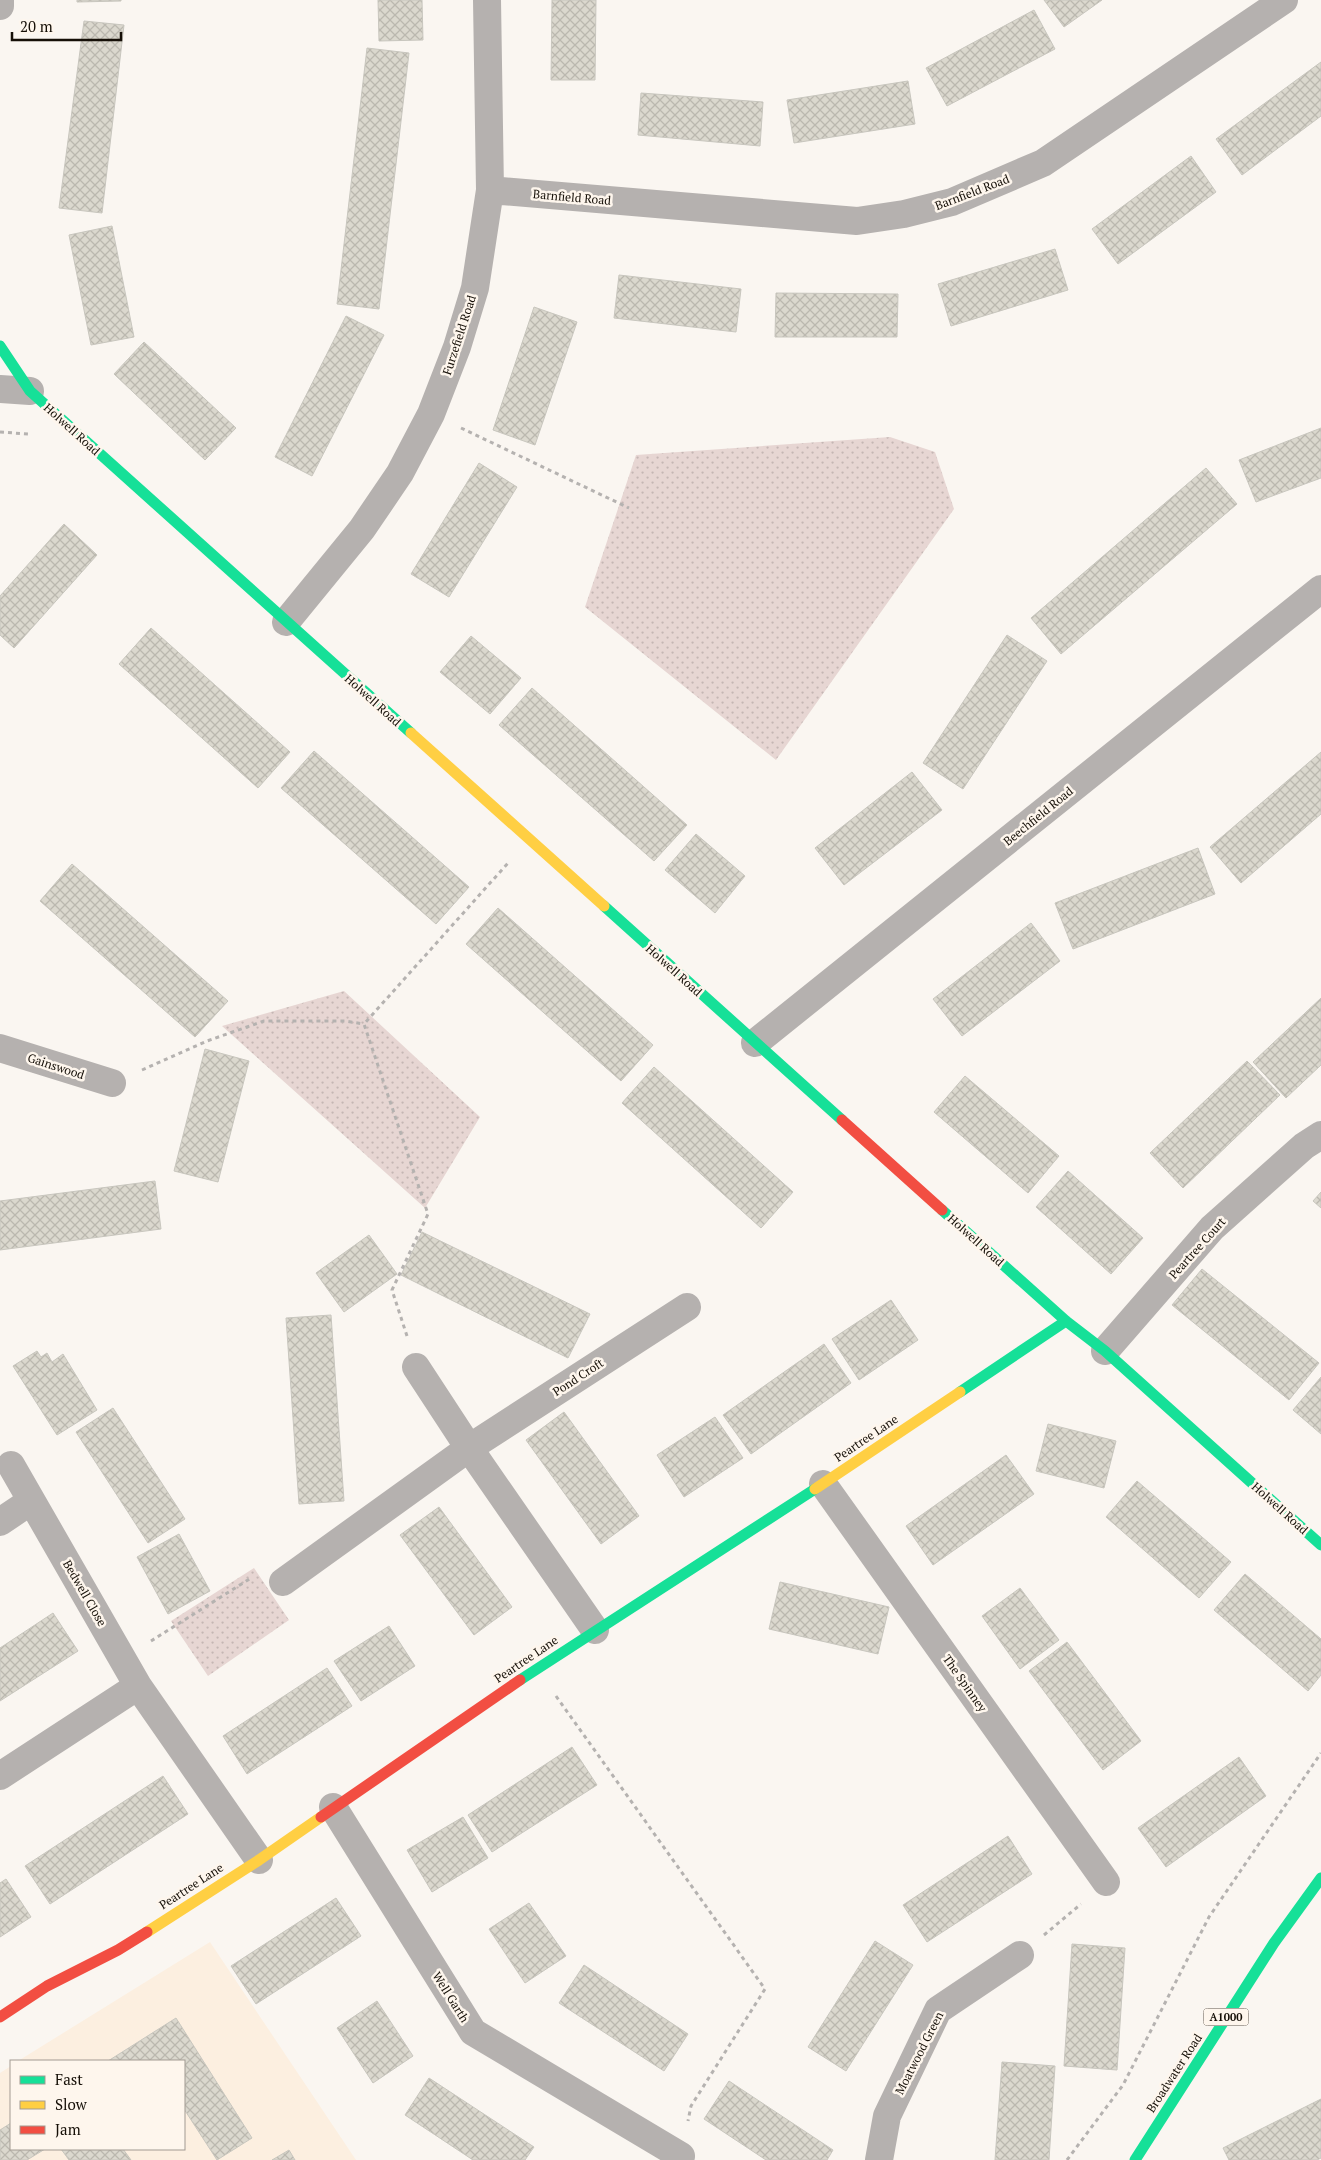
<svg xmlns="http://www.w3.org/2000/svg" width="1321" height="2160" font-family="'PT Serif',serif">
  <defs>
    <pattern id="grass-dots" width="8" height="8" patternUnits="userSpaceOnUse" patternTransform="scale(1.25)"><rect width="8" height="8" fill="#e7d6d3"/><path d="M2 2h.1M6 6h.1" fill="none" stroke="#c5b6b4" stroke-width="1.8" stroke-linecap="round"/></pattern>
    <pattern id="building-cross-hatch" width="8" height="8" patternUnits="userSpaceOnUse" patternTransform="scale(1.25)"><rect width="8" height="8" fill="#dbd8ce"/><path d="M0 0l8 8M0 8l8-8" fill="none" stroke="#bbb8af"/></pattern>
  </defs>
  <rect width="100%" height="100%" fill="#faf6f1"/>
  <!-- built -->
  <path fill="#fcefe0" d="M210 1942 356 2160H0V2073L11 2066V2149H184V2061H18Z"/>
  <!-- grass -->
  <path fill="url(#grass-dots)" d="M890 437 935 452 954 509 776 760 585 607 636 455Z
    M344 991 480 1117 425 1208 222 1026Z
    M254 1568 289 1620 208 1676 171 1621Z"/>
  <!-- building -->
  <path fill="url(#building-cross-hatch)" stroke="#c8c6be" d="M77 0H121V1L77 2Z
    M378 0H422L423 40 379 41Z
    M552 0H596L595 80H551Z
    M1044 0H1102L1064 27Z
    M1034 10 1055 49 947 106 926 68Z
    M84 21 124 25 102 213 59 208Z
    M367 48 409 53 379 309 337 304Z
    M1321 62V116L1242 175 1216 139Z
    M908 81 915 124 794 143 787 100Z
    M641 93 763 102 760 146 638 135Z
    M1191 156 1216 192 1118 264 1092 229Z
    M112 226 134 337 91 345 69 235Z
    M1055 249 1068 290 951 326 938 284Z
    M619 275 741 289 736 332 614 318Z
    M776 293 898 294 897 337H775Z
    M534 307 577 322 535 445 493 430Z
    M346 316 384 335 312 476 275 457Z
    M144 342 236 428 205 460 114 374Z
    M1321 428V478L1256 502 1239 460Z
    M479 463 517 487 449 597 411 574Z
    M1206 468 1237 504 1061 654 1031 618Z
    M64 524 97 555 14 648 0 635V596Z
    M151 628 290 752 258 788 119 664Z
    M1007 635 1047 661 963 789 923 763Z
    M471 636 521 678 490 714 440 672Z
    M532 688 687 825 654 861 499 725Z
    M314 751 469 887 436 924 281 788Z
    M1321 752V814L1241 883 1210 847Z
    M912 772 942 810 844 885 815 848Z
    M696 834 745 876 715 913 665 870Z
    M1198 848 1215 894 1073 949 1055 903Z
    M72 864 228 1001 195 1037 40 901Z
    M498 908 653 1045 621 1081 466 944Z
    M1031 923 1060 961 962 1036 933 999Z
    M1321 998V1065L1286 1098 1253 1062Z
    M205 1049 249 1061 218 1182 174 1171Z
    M1247 1061 1280 1095 1183 1188 1150 1153Z
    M654 1067 793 1192 761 1228 622 1103Z
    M965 1076 1059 1156 1028 1193 934 1112Z
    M1068 1171 1143 1238 1111 1274 1036 1207Z
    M155 1181 161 1229 0 1250V1201Z
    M1321 1192V1208L1313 1201Z
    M422 1232 590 1314 568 1358 401 1275Z
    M369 1235 397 1274 344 1312 316 1273Z
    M1202 1269 1319 1363 1289 1400 1172 1305Z
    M891 1300 918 1340 859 1380 832 1339Z
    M331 1315 344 1501 299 1504 286 1318Z
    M824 1344 851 1383 751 1454 723 1415Z
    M37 1351 41 1357 47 1353 52 1362 63 1354 97 1410 57 1435 13 1366Z
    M1321 1377V1434L1293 1410Z
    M113 1408 185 1519 148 1543 76 1432Z
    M564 1412 639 1516 601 1544 526 1440Z
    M715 1417 743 1458 684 1497 657 1455Z
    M1048 1424 1116 1441 1104 1488 1036 1471Z
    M1006 1455 1034 1494 933 1565 906 1526Z
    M1137 1481 1231 1562 1199 1598 1106 1517Z
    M439 1507 512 1607 474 1635 400 1535Z
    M179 1534 210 1591 168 1614 137 1557Z
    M1245 1574 1321 1639V1675L1308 1691 1214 1610Z
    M780 1582 889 1607 878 1654 769 1629Z
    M1020 1588 1059 1640 1020 1669 982 1616Z
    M53 1613 78 1651 0 1701V1648Z
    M389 1626 415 1666 361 1701 334 1661Z
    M1067 1642 1141 1741 1103 1770 1029 1671Z
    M327 1668 352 1706 247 1774 223 1736Z
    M572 1747 597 1785 492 1852 468 1815Z
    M1239 1757 1266 1796 1166 1867 1138 1828Z
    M163 1776 188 1814 50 1904 25 1866Z
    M463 1817 488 1858 432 1892 407 1850Z
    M1008 1836 1032 1874 927 1942 903 1905Z
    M6 1879 31 1917 0 1937V1883Z
    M336 1898 361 1936 256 2004 231 1966Z
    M529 1903 566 1956 525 1983 489 1929Z
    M875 1941 913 1965 846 2071 808 2047Z
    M1072 1944 1125 1948 1117 2070 1064 2066Z
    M584 1965 688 2034 664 2071 559 2003Z
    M377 2001 413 2056 373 2083 337 2028Z
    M176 2018 252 2138 217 2160 184 2109V2061H108Z
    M1002 2062 1055 2066 1049 2160H995Z
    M429 2078 534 2147 525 2160H473L405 2115Z
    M729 2081 833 2150 827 2160H766L704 2119Z
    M1321 2099V2158L1317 2160H1229L1223 2148Z
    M11 2123V2149H45L27 2160H0V2130Z
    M61 2149H123L131 2160H69Z
    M289 2150 295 2160H272Z"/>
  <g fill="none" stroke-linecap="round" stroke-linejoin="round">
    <!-- path -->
    <path stroke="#b5b2b0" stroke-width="3" stroke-dasharray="4 4" stroke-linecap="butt" d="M461 428 629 508
      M0 432 28 434
      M142 1070 207 1041 264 1021H345L364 1024
      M407 1336 392 1290 428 1214 364 1024 508 863
      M151 1641 251 1578
      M556 1696 765 1989 691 2106 688 2121
      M1044 1935 1081 1904
      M1067 2160 1123 2085 1209 1917 1321 1753"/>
    <!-- street -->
    <path stroke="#b5b1af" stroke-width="28" d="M0 6V0
      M490 190 857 221 904 214 952 202 1043 163 1284 0
      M0 389 30 391
      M286 622 362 529 400 473 431 414 457 347 475 288 490 190 487 0
      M755 1043 1321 589
      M0 1048 112 1083
      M1105 1351 1212 1228 1304 1146 1321 1135
      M416 1367 469 1448 595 1630
      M11 1465 138 1686 259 1860
      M823 1484 1106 1882
      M0 1522 31 1501
      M283 1582 469 1448 687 1307
      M0 1776 138 1686
      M333 1807 473 2032 681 2156
      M879 2160 887 2116 938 2010 1020 1955"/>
    <!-- fast -->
    <path stroke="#16e098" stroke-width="11" d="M0 346 30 391 411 733
      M604 906 842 1120
      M942 1210 1066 1321 1105 1351 1321 1545
      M960 1392 1066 1321
      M520 1680 815 1489
      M1135 2160 1274 1943 1321 1878"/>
    <!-- slow -->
    <path stroke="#ffcf43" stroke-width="11" d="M411 733 604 906
      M815 1489 960 1392
      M147 1932 259 1860 321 1817"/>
    <!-- jam -->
    <path stroke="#f24e42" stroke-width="11" d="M842 1120 942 1210
      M321 1817 520 1680
      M0 2017 47 1986 118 1950 147 1932"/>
  </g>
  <g text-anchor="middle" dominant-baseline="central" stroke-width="5" stroke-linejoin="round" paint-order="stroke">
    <!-- shield labels -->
    <rect fill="#fef6ed" stroke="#5b544c" stroke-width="1" x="1203.5" y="2008.5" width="45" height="17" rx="4"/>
    <g font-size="11" font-weight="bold" fill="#150f07">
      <text x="1226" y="2017">A1000</text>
    </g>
    <!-- street labels -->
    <g font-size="12" fill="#150f07" stroke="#fef6ed">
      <text transform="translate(972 192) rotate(-21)">Barnfield Road</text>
      <text transform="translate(572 197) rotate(5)">Barnfield Road</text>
      <text transform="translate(459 335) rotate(-72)">Furzefield Road</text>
      <text transform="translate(72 429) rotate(42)">Holwell Road</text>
      <text transform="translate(373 700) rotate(42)">Holwell Road</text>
      <text transform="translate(1038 816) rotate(-39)">Beechfield Road</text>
      <text transform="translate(674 970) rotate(42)">Holwell Road</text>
      <text transform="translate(56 1066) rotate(18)">Gainswood</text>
      <text transform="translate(976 1240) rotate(42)">Holwell Road</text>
      <text transform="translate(1197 1248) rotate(-48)">Peartree Court</text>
      <text transform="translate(578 1377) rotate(-33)">Pond Croft</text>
      <text transform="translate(866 1438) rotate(-34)">Peartree Lane</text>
      <text transform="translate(1280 1508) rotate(42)">Holwell Road</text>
      <text transform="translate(85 1593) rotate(60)">Bedwell Close</text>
      <text transform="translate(526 1659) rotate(-34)">Peartree Lane</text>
      <text transform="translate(965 1683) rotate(55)">The Spinney</text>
      <text transform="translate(191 1886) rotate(-33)">Peartree Lane</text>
      <text transform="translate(451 1997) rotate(58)">Well Garth</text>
      <text transform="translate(919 2053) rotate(-63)">Moatwood Green</text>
      <text transform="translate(1174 2073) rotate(-57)">Broadwater Road</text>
    </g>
  </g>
  <!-- legend -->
  <rect x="10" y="2060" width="175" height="90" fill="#fef6ed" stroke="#a19a91"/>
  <rect x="20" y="2076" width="25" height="8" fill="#16e098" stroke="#a19a91"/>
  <text x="55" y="2085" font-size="15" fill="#150f07">Fast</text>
  <rect x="20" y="2101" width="25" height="8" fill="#ffcf43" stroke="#a19a91"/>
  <text x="55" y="2110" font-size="15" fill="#150f07">Slow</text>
  <rect x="20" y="2126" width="25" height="8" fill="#f24e42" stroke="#a19a91"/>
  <text x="55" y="2135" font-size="15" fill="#150f07">Jam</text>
  <!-- scale -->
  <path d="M12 32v8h109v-8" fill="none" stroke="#150f07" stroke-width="2.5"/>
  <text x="20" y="32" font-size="15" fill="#150f07" stroke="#fef6ed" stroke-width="4" paint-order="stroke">20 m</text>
</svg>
